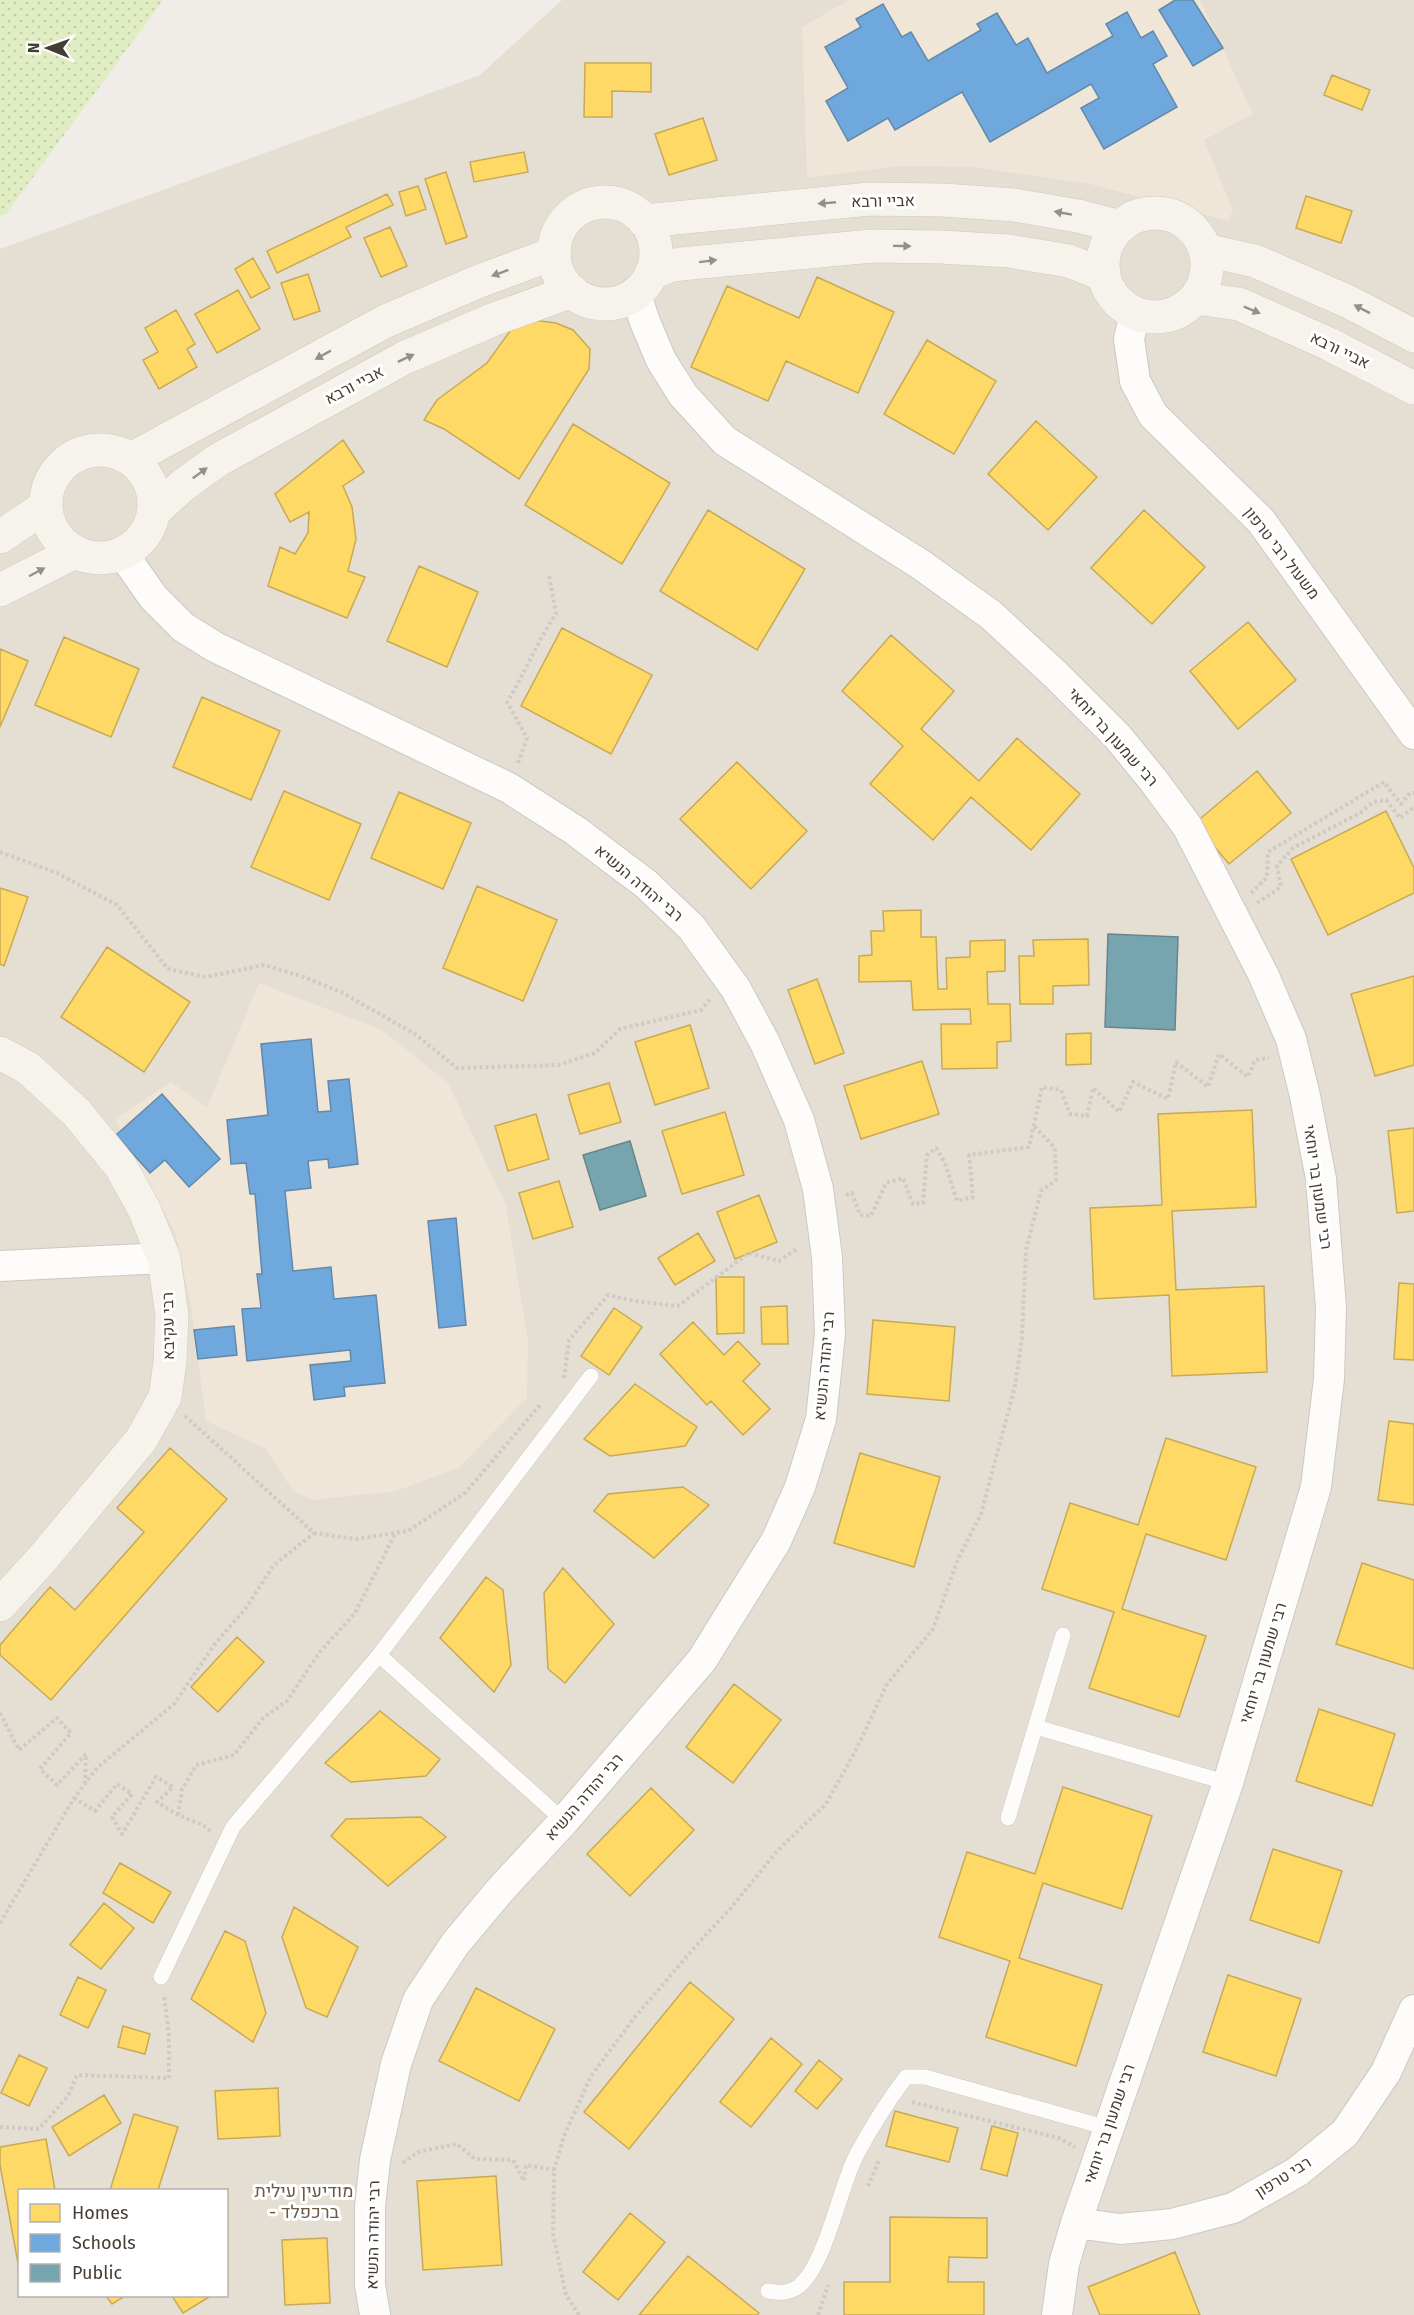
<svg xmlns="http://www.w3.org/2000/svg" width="1414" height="2315" font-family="'Fira Sans',Heebo,sans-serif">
  <defs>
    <pattern id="grass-dots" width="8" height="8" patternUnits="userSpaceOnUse" patternTransform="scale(1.5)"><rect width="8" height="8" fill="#e0edc3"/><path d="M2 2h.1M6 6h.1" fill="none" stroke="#c2cca8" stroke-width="1.8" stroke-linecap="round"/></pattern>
  </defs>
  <rect width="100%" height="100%" fill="#f0ece7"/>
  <!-- residential -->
  <path fill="#e5ded3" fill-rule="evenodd" d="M562 0H1414V2315H0V249L480 75ZM20 2190H226V2296H20Z"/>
  <!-- education -->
  <path fill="#efe6d8" d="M849 0H1200L1253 114 1204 140 1233 210 1228 221 1090 184 973 167 900 166 807 178 802 27Z
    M259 983 382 1030 448 1083 506 1205 528 1342 527 1398 458 1468 396 1491 313 1500 293 1491 266 1449 206 1421 191 1306 176 1235 115 1119 171 1082 207 1107Z"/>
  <!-- grass -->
  <path fill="url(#grass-dots)" d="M0 0H163L6 214 0 216Z"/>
  <!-- homes -->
  <path fill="#ffd966" stroke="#c8aa56" stroke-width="1.5" d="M585 63H651V92L612 91V117H584Z
    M1332 75 1370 90 1362 110 1324 95Z
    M703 118 717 160 669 175 655 134Z
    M524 152 528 172 474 182 470 162Z
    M446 172 467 237 446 244 425 179Z
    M418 186 426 209 406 216 399 192Z
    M387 194 393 205 346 227 351 237 277 273 267 251Z
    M1306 196 1352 211 1341 243 1296 228Z
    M390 227 407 266 381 277 364 238Z
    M253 258 270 288 251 298 235 269Z
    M308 274 320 311 294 320 281 283Z
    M817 277 894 312 858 393 786 361 768 401 691 367 727 286 799 318Z
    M238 290 260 329 217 353 195 314Z
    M176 310 195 344 187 349 197 367 159 389 143 360 158 352 145 328Z
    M532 320 556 323 573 330 590 349 589 369 519 479 444 429 424 420 437 400 487 363 510 331Z
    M927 340 996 381 954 454 884 414Z
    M1036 421 1097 477 1048 530 988 474Z
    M573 424 670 483 622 564 525 505Z
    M343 440 364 472 343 486 352 507 356 539 348 571 365 577 347 618 268 586 280 547 295 554 308 533 309 512 290 522 275 494Z
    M708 510 805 569 757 650 660 591Z
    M1144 510 1205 567 1152 624 1091 568Z
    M419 566 478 592 447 667 387 641Z
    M1248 622 1296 680 1238 729 1190 671Z
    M562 628 652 675 611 754 521 706Z
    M891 635 954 691 921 729 979 781 1017 738 1080 794 1031 850 971 797 933 840 870 784 903 746 842 691Z
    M64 637 139 669 111 737 35 705Z
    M0 649 28 661 0 727Z
    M202 697 280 731 251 800 173 767Z
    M737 762 807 831 751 889 680 819Z
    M1257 771 1291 813 1229 864 1195 823Z
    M284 791 361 824 329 900 251 867Z
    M399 792 471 823 443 889 371 858Z
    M1386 811 1414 868V893L1328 935 1291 859Z
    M477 886 557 920 523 1001 443 968Z
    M0 888 28 897 4 966 0 964Z
    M921 910V937H936L938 989H947L946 958 970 957V941L1005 940V971L987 972 988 1004H1010L1011 1041 997 1042V1068L942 1069 941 1024H971L970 1009 913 1010 911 981 859 982V956L872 955 871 931H884L883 911Z
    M1088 939 1089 985 1053 986V1004H1020L1019 956H1034L1033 940Z
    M107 947 190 1002 144 1072 61 1017Z
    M1414 976V1065L1375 1076 1351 994Z
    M817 979 844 1053 815 1064 788 990Z
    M690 1025 709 1088 655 1105 635 1042Z
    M1091 1033V1064L1066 1065V1034Z
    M922 1061 939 1114 861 1139 844 1086Z
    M609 1083 621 1122 580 1134 568 1095Z
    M1252 1110 1256 1207 1172 1211 1176 1290 1264 1286 1267 1372 1172 1376 1169 1295 1094 1299 1090 1208 1162 1205 1158 1114Z
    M725 1112 744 1175 682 1194 662 1131Z
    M536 1114 549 1159 508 1171 495 1126Z
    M1414 1128V1211L1397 1213 1388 1131Z
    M559 1181 573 1227 533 1239 519 1193Z
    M759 1195 777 1242 735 1259 717 1212Z
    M698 1233 715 1261 675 1285 658 1258Z
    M716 1277H744V1333L717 1334Z
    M1399 1283 1414 1284V1360L1394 1359Z
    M787 1306 788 1344H762L761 1307Z
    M614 1308 642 1327 609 1375 581 1356Z
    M873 1320 955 1327 949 1401 867 1394Z
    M693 1322 724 1355 738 1341 760 1364 743 1381 770 1409 743 1435 711 1401 707 1405 660 1354Z
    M635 1384 697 1427 685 1446 610 1456 584 1439Z
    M1389 1421 1414 1424V1505L1378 1500Z
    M1166 1438 1256 1467 1226 1560 1146 1534 1122 1609 1206 1636 1179 1717 1089 1688 1114 1612 1042 1589 1070 1503 1138 1525Z
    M170 1448 227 1499 51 1700 0 1655V1645L50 1587 75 1610 144 1532 117 1508Z
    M860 1453 940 1477 914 1567 834 1543Z
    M683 1487 709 1505 654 1558 594 1511 608 1494Z
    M1362 1563 1414 1580V1669L1336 1644Z
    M563 1568 614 1624 565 1683 548 1669 544 1593Z
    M486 1577 503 1590 511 1665 494 1692 440 1638Z
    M237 1637 264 1662 218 1712 191 1687Z
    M734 1684 781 1720 733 1783 686 1747Z
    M1319 1709 1395 1734 1372 1806 1296 1781Z
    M380 1711 440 1759 426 1776 351 1782 325 1763Z
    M1063 1787 1152 1816 1122 1909 1043 1883 1019 1958 1102 1985 1076 2066 986 2037 1010 1961 939 1937 967 1852 1035 1874Z
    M651 1788 694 1830 630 1896 587 1854Z
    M421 1817 446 1837 388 1886 331 1836 346 1819Z
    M1273 1849 1342 1871 1319 1943 1250 1920Z
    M120 1863 171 1892 153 1923 103 1893Z
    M104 1903 134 1928 101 1969 70 1945Z
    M294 1907 358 1947 327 2017 306 2008 282 1937Z
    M225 1931 245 1941 266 2013 253 2042 191 1999Z
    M1228 1975 1301 1999 1276 2076 1203 2052Z
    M78 1977 106 1990 88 2028 60 2015Z
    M690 1982 734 2019 629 2149 584 2112Z
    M476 1988 555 2029 519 2101 439 2061Z
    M123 2026 150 2034 145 2054 118 2047Z
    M771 2038 802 2064 751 2127 720 2102Z
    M19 2055 47 2068 29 2106 1 2093Z
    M819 2060 842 2079 817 2109 795 2091Z
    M278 2088 280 2136 218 2139 215 2091Z
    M104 2095 121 2123 69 2156 52 2127Z
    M895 2111 958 2128 949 2162 886 2146Z
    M134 2114 178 2127 158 2190H110Z
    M992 2126 1018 2133 1007 2176 981 2169Z
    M46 2139 55 2190H20V2274L0 2165V2147Z
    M496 2176 502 2265 423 2270 417 2181Z
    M630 2213 665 2242 618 2300 583 2272Z
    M890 2217 987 2218V2258L949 2257 948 2282H984V2315H844V2282H890Z
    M327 2238 330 2303 285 2305 282 2240Z
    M1175 2252 1200 2315H1100L1088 2287Z
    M688 2256 759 2313 757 2315H639Z
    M106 2296H125L112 2304Z
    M172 2296H208L209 2297 183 2313Z"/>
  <!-- schools -->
  <path fill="#6fa8dc" stroke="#6388a9" stroke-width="1.5" d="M1175 0H1193L1223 48 1193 66 1159 10Z
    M883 4 902 37 911 32 928 61 981 30 977 24 997 13 1016 45 1028 38 1047 73 1113 36 1106 24 1127 12 1141 38 1153 31 1167 56 1153 64 1177 107 1104 149 1081 108 1099 98 1091 84 990 142 962 92 895 130 888 118 848 141 826 101 848 88 825 47 861 27 856 19Z
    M311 1039 318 1112 331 1111 328 1081 349 1079 358 1164 329 1168 328 1159 308 1161 311 1188 285 1191 293 1271 331 1267 334 1299 376 1295 385 1383 344 1387 345 1396 314 1400 310 1365 351 1361 350 1350 247 1361 242 1309 261 1308 257 1274H262L255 1194H250L246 1163 231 1164 227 1120 268 1115 261 1044Z
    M162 1094 220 1159 189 1187 165 1160 150 1173 116 1135Z
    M456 1218 466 1325 439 1328 428 1221Z
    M234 1326 237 1355 198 1359 194 1330Z"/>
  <!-- public -->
  <path fill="#76a5af" stroke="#68868a" stroke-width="1.5" d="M1108 934 1178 937 1175 1030 1105 1027Z
    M630 1141 646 1196 600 1210 583 1155Z"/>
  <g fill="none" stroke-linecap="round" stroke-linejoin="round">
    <defs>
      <path id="lane" d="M379 1655 564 1821
        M1036 1727 1228 1783
        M1008 1818 1063 1635
        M161 1977 233 1827 379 1655 591 1376
        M768 2291C780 2293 788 2294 799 2286 825 2266 840 2187 856 2156 870 2129 888 2101 906 2077H925L1108 2128"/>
      <path id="street" d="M635 292 645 322 661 360 683 395 725 441 920 564 991 615 1056 675 1117 736 1153 780 1187 826 1263 974 1291 1039 1305 1096 1321 1179 1331 1308 1329 1379 1316 1487 1228 1783 1076 2223 1064 2264 1057 2315
        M1135 313 1129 339 1135 381 1153 415 1261 521 1414 734
        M123 554 153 597 183 627 215 647 509 788 576 831 610 857 646 884 692 928 736 989 765 1043 799 1120 818 1189 827 1257 830 1334 821 1419 800 1487 776 1541 702 1660 564 1821 502 1888 455 1944 418 2000 396 2064 375 2160 370 2207V2285L375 2315
        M0 1266 164 1258
        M1076 2223 1120 2229 1172 2224 1233 2208 1297 2172 1345 2133 1386 2072 1414 2010"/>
      <path id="secondary" d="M554 253a51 51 0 1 1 102 0a51 51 0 1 1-102 0Z
        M1103 265a52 52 0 1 1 104 0a52 52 0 1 1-104 0Z
        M644 221 870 199 943 200 1014 205 1078 216 1120 227
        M1205 250 1255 261 1349 302 1414 336
        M651 273 669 266 681 264 872 246 941 247 1009 251 1069 261 1104 275
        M1195 298 1239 304 1329 344 1414 388
        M46 504a54 54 0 1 1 108 0a54 54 0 1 1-108 0Z
        M131 459 386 321 477 282 555 253
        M155 511 182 486 218 460 404 358 492 320 572 291
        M0 537 46 506
        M0 590 75 552
        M0 1053 28 1068 77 1113 121 1167 144 1209 164 1258 172 1315 170 1362 165 1397 141 1440 43 1558 0 1605"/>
    </defs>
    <!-- lane casing -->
    <use href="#lane" stroke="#ccc8c3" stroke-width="16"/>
    <!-- street casing -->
    <use href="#street" stroke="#ccc8c3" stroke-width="32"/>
    <!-- secondary casing -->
    <use href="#secondary" stroke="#d0c9bd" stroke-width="34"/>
    <!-- path -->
    <path stroke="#cecac5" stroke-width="4" stroke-dasharray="3 3" stroke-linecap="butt" d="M518 763 527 738 507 702C525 673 537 642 556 614L549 575
      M0 852 57 873 117 905 168 969 206 977 264 965 304 977 341 992 415 1034 457 1068 558 1065 595 1053 620 1029 701 1010 710 999
      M1251 893 1267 877 1268 852 1384 782 1401 804 1410 793H1414
      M1257 903 1281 887 1277 866 1293 848 1360 813 1373 802 1386 800 1400 818 1414 807
      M846 1195 852 1193 860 1215 871 1216 886 1183 903 1178 913 1204 923 1203 927 1155 936 1148 945 1163 957 1201 973 1197 969 1155 1029 1147 1042 1087 1061 1090 1070 1114 1087 1116 1093 1088 1119 1112 1133 1082 1168 1099 1176 1062 1208 1087 1219 1054 1248 1077 1255 1060 1269 1058
      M564 1378 569 1340 608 1295 635 1301 678 1306 749 1253 779 1261 798 1248
      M185 1416 314 1533 356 1539 408 1531 465 1493 541 1404
      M0 1713 19 1750 57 1718 71 1733 40 1769 57 1785 86 1754 85 1783
      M74 1798 95 1811 117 1784 132 1794 112 1817 122 1834 156 1777 173 1787 157 1802 178 1815 203 1825 211 1832
      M178 1815 182 1790 196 1765 234 1755 263 1718 287 1701 319 1653 355 1613 395 1534
      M0 1923 74 1798 97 1768 174 1704 214 1645 246 1608 273 1566 314 1533
      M912 2102 1059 2138 1075 2147
      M0 2127 39 2129 68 2096 77 2075 169 2078V2036L164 1996
      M403 2163 418 2152 457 2144 475 2159 513 2160 524 2181 526 2165 554 2170
      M868 2186 879 2160
      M579 2315 566 2295 553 2234 554 2170 564 2136 591 2076 635 2017 701 1940 731 1908 777 1851 826 1804 856 1750 887 1684 933 1629 958 1559 981 1514 1015 1386 1022 1337 1026 1250 1041 1191 1056 1180 1055 1148 1034 1126
      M818 2315 828 2285"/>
    <!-- lane -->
    <use href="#lane" stroke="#fdfcfb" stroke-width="15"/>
    <!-- street -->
    <use href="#street" stroke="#fdfcfb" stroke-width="30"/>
    <!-- secondary -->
    <use href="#secondary" stroke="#f6f3ed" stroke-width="33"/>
  </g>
  <!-- one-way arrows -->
  <defs><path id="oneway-solid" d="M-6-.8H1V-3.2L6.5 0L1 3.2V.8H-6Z" transform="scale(1.5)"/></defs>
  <g fill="#958f86">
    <use href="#oneway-solid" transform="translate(827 203) rotate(175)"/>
    <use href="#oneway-solid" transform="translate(1063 213) rotate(-170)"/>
    <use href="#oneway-solid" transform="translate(902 246) rotate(1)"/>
    <use href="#oneway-solid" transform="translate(708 261) rotate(-7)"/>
    <use href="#oneway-solid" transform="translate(500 273) rotate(160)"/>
    <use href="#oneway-solid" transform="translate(1362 309) rotate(-153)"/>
    <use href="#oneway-solid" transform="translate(1252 310) rotate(23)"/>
    <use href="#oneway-solid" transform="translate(323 355) rotate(151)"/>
    <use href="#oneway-solid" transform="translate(406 358) rotate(-25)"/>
    <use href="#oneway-solid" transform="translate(200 473) rotate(-36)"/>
    <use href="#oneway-solid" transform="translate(37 572) rotate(-28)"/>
  </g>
  <g text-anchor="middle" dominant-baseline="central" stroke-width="6" stroke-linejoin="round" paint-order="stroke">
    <!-- street labels -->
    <g font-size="16" fill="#463d32" stroke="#fff">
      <text transform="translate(883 201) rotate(-1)">אביי ורבא</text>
      <text transform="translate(1340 350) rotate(26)">אביי ורבא</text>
      <text transform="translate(354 385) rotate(-28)">אביי ורבא</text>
      <text transform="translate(1282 553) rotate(52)">משעול רבי טרפון</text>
      <text transform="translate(1113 737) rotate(48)">רבי שמעון בר יוחאי</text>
      <text transform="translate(639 883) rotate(40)">רבי יהודה הנשיא</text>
      <text transform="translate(1318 1187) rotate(82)">רבי שמעון בר יוחאי</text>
      <text transform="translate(168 1326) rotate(-91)">רבי עקיבא</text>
      <text transform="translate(824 1366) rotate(-85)">רבי יהודה הנשיא</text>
      <text transform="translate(1263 1663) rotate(-73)">רבי שמעון בר יוחאי</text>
      <text transform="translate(584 1797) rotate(-49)">רבי יהודה הנשיא</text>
      <text transform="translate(1109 2124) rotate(-71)">רבי שמעון בר יוחאי</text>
      <text transform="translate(1283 2177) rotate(-32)">רבי טרפון</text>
      <text transform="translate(373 2235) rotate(-89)">רבי יהודה הנשיא</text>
    </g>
    <!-- neighbourhood labels -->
    <g font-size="18" fill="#6a5a48" stroke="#fff">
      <text x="304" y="2191">מודיעין עילית<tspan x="304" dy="21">- ברכפלד</tspan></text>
    </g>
  </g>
  <!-- legend -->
  <rect x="18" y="2189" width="210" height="108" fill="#ffffff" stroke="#b5b1ad" stroke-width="1.5"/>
  <rect x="30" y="2204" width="30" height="18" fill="#ffd966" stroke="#b5b1ad" stroke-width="1.5"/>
  <text x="72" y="2219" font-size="18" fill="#463d32">Homes</text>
  <rect x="30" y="2234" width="30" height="18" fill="#6fa8dc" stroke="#b5b1ad" stroke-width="1.5"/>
  <text x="72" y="2249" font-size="18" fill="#463d32">Schools</text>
  <rect x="30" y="2264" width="30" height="18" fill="#76a5af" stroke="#b5b1ad" stroke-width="1.5"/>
  <text x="72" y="2279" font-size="18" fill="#463d32">Public</text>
  <!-- north arrow -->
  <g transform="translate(48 48) rotate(271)" stroke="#ffffff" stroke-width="4.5" paint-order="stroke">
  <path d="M0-4.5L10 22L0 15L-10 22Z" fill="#463d32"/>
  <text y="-9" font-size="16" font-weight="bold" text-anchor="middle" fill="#463d32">N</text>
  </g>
</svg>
